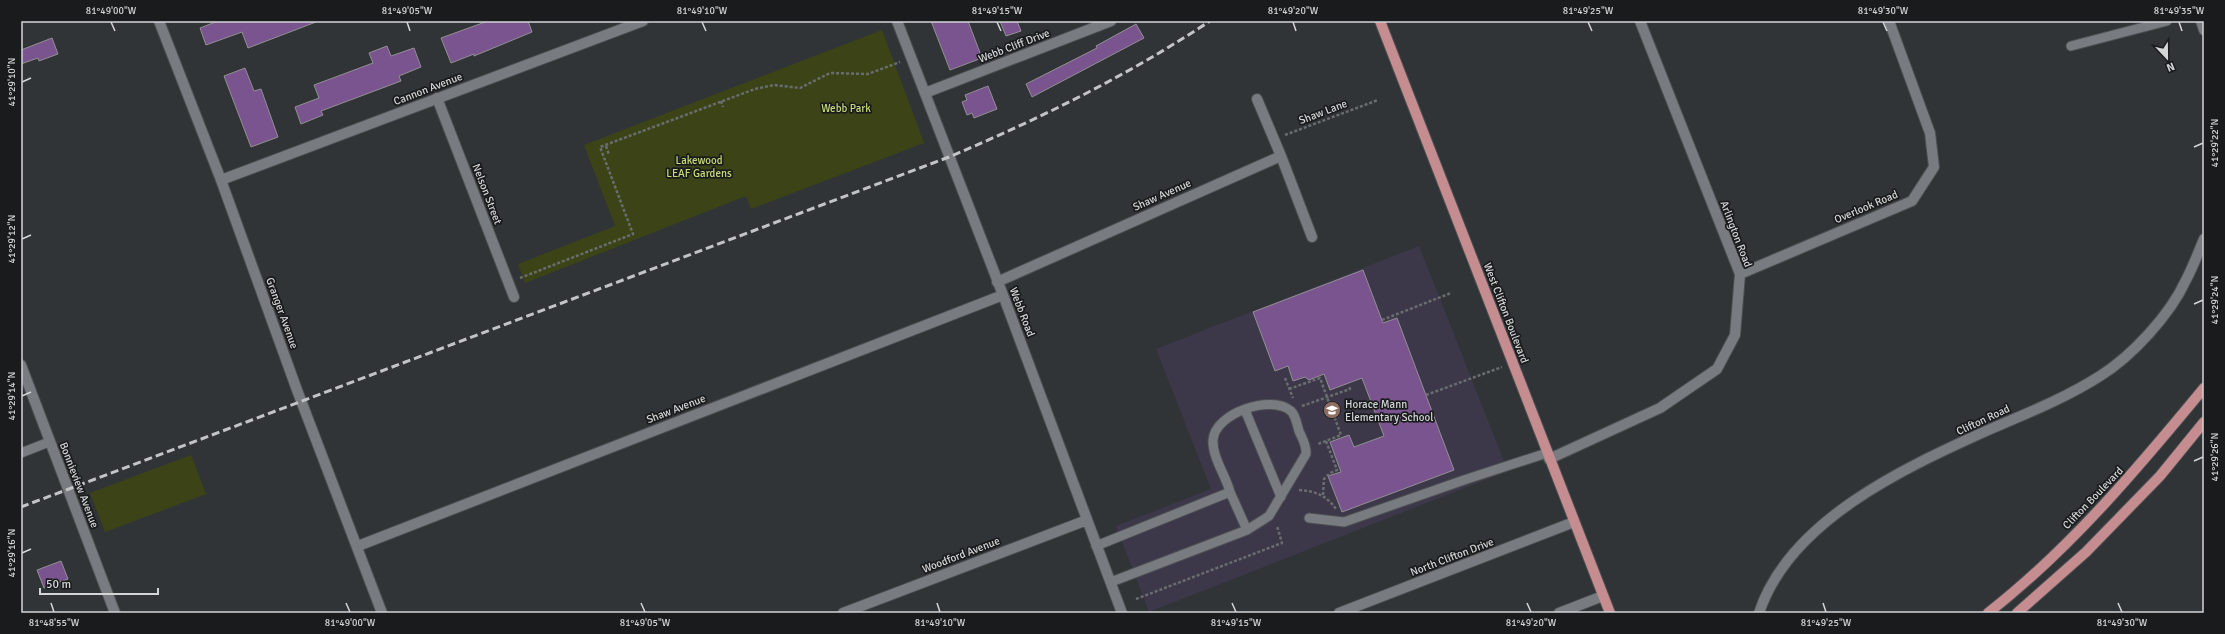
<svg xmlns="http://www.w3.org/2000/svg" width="2225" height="634" font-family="Signika,sans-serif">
  <rect width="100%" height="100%" fill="#303436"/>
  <!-- education -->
  <path fill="#3c3849" d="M1419 246 1508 471 1149 612 1116 526 1211 489 1156 349Z"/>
  <!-- green -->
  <path fill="#3c4417" d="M882 30 924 143 751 209 746 196 525 283 518 264 615 226 584 145Z
    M191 455 206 494 105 532 90 493Z"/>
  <!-- building -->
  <path fill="#7a548e" stroke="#929094" d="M218 21H315L316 22 248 48 242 32 206 45 200 28Z
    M488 21H528L532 32 474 56V54L451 63 441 38Z
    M931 21H968L982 58 950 70Z
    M1000 21H1017L1021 31 1006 36Z
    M1136 24 1144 38 1032 97 1026 84 1097 48 1096 46Z
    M52 38 58 54 39 61 38 58 21 64V50Z
    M387 46 391 56 414 48 421 67 399 76 401 81 321 111 323 115 301 124 295 107 319 98 314 85 373 63 369 53Z
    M245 68 254 91 261 89 278 137 251 147 224 76Z
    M988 86 997 109 974 118 972 113 967 115 962 102 967 100 965 95Z
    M1363 270 1383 323 1397 318 1454 470 1342 512 1328 476 1341 472 1330 442 1349 435 1354 447 1384 436 1362 378 1330 390 1324 374 1309 380 1305 377 1293 381 1288 366 1275 371 1253 312Z
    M61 561 68 579 44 588 37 570Z"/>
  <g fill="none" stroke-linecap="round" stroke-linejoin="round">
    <defs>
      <path id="lane" d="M2071 46 2167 21
        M1245 410 1281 497
        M21 453 49 442
        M1230 492 1247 530
        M1309 518 1344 522 1464 480 1547 453
        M1096 546 1230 492C1226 476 1212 457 1213 440 1215 413 1271 394 1291 411 1296 416 1297 425 1299 431 1302 438 1307 446 1306 454L1269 516 1247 530 1111 582"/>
      <path id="street" d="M897 21 1003 295 1122 613
        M2201 21 2204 30
        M925 93 1111 21
        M437 98 514 297
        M1281 156 1312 237
        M221 180 643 21
        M1740 274 1912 201 1934 167 1930 133 1889 21
        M997 282 1281 156 1257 99
        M21 365 115 613
        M1549 459 1660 408 1717 369 1735 335 1740 274 1640 21
        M358 546 1003 295
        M843 613 1087 520
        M1339 613 1574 522
        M1559 613 1603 596
        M1759 613C1789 521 1904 468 1986 431 2025 414 2064 399 2100 376 2132 356 2170 315 2186 280 2193 267 2198 253 2204 239"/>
      <path id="secondary" d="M159 21 221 180 297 390 382 613"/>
      <path id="primary" d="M1380 21 1610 613
        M1988 613C2070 549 2138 468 2204 388
        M2017 613 2086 552 2160 476 2204 422"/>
    </defs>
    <!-- lane casing -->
    <use href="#lane" stroke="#4c4f52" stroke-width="11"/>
    <!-- street casing -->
    <use href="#street" stroke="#4c4f52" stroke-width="12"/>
    <!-- secondary casing -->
    <use href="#secondary" stroke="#4c4f52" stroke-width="12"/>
    <!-- primary casing -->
    <use href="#primary" stroke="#4c4f52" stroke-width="12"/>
    <!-- path -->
    <path stroke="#6a6d6f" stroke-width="2.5" stroke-dasharray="3 2" stroke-linecap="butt" d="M721 101 723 107
      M1285 135 1378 100
      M606 146 609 155
      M520 278 633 234 600 147 755 89 774 85 800 88 830 73 868 74 900 62
      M1382 320 1451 293
      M1285 378 1293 398
      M1289 389 1320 378 1341 435 1318 444
      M1426 395 1502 367
      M1302 406 1350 389 1349 386
      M1299 490C1315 491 1326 495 1336 509
      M1323 495 1324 479 1330 473 1337 470 1326 441
      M1136 599 1282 543 1277 526"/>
    <!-- lane -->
    <use href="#lane" stroke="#787c80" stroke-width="9"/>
    <!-- street -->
    <use href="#street" stroke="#787c80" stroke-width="10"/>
    <!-- secondary -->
    <use href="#secondary" stroke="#787c80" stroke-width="10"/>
    <!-- primary -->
    <use href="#primary" stroke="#c58d90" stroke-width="10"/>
    <!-- rail -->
    <path stroke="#c2c4c6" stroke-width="3" stroke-dasharray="8 4" stroke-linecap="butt" d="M21 507 949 157C1043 117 1125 77 1210 21"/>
  </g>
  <!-- ticks -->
  <path fill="none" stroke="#d3d5d7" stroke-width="1.5" d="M111 22 115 31M407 22 410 31M702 22 706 31M997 22 1001 31M1293 22 1296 31M1588 22 1592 31M1883 22 1887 31M2179 22 2182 31M22 82 31 78M2194 147 2203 143M22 239 31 235M2194 304 2203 300M22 396 31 392M2194 461 2203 457M22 553 31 549M51 603 54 612M346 603 350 612M641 603 645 612M937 603 940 612M1232 603 1236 612M1527 603 1531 612M1823 603 1826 612M2118 603 2122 612"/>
  <!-- icons -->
  <defs>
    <symbol id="school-disc" viewBox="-11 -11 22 22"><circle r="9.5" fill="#8d6e63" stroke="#191b1c"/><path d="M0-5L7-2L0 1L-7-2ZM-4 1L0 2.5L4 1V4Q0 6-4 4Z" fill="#fff"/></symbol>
  </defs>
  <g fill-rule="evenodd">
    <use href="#school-disc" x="1322" y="400" width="20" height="20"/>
  </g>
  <g text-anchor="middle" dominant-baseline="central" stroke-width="3.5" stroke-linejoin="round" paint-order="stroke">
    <!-- street labels -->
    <g font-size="11" fill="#d3d5d7" stroke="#191b1c">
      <text transform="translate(1014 46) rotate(-21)">Webb Cliff Drive</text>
      <text transform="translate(428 89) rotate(-21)">Cannon Avenue</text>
      <text transform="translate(1323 112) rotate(-21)">Shaw Lane</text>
      <text transform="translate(487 194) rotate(69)">Nelson Street</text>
      <text transform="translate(1162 195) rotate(-24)">Shaw Avenue</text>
      <text transform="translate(1866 207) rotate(-23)">Overlook Road</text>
      <text transform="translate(1736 234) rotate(69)">Arlington Road</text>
      <text transform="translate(1022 312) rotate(69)">Webb Road</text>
      <text transform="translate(282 313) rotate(70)">Granger Avenue</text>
      <text transform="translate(1506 313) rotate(69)">West Clifton Boulevard</text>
      <text transform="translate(676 409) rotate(-21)">Shaw Avenue</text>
      <text transform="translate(1983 420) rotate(-25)">Clifton Road</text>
      <text transform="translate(79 485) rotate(69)">Bonnieview Avenue</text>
      <text transform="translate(2093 498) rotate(-46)">Clifton Boulevard</text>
      <text transform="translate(961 555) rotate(-21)">Woodford Avenue</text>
      <text transform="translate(1452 557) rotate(-21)">North Clifton Drive</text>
    </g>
    <!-- park labels -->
    <g font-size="11" fill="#c8db77" stroke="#191b1c">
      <text x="846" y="108">Webb Park</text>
      <text x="699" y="160">Lakewood<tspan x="699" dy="13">LEAF Gardens</tspan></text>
    </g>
    <!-- poi labels -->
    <g font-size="11" fill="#d3d5d7" stroke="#191b1c" text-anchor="start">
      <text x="1345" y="404">Horace Mann<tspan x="1345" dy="13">Elementary School</tspan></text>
    </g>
  </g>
  <!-- border -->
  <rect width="2225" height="634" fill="none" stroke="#191b1c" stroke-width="44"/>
  <!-- north arrow -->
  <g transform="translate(2167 58) rotate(158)" stroke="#191b1c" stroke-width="3" paint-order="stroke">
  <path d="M0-3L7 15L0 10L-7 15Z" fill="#d3d5d7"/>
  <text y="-6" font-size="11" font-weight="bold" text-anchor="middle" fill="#d3d5d7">N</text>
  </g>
  <!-- scale -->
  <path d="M40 588v6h118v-6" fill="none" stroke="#d3d5d7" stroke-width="2"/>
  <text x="46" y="588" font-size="12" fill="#d3d5d7" stroke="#191b1c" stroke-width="3" paint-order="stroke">50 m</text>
  <rect x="22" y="22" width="2181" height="590" fill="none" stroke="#d3d5d7" stroke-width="1.5"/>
  <g font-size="10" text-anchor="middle" fill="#d3d5d7">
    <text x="111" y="14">81°49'00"W</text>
    <text x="407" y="14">81°49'05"W</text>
    <text x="702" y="14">81°49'10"W</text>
    <text x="997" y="14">81°49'15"W</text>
    <text x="1293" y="14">81°49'20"W</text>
    <text x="1588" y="14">81°49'25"W</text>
    <text x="1883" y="14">81°49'30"W</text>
    <text x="2179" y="14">81°49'35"W</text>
    <text transform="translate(11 82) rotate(-90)" y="4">41°29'10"N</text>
    <text transform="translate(2214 143) rotate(-90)" y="4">41°29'22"N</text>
    <text transform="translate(11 239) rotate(-90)" y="4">41°29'12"N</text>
    <text transform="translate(2214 300) rotate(-90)" y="4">41°29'24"N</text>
    <text transform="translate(11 396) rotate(-90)" y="4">41°29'14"N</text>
    <text transform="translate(2214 457) rotate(-90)" y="4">41°29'26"N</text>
    <text transform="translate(11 553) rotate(-90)" y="4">41°29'16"N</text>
    <text x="54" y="626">81°48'55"W</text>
    <text x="350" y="626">81°49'00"W</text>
    <text x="645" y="626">81°49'05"W</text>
    <text x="940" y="626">81°49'10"W</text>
    <text x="1236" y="626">81°49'15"W</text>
    <text x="1531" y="626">81°49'20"W</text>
    <text x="1826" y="626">81°49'25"W</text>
    <text x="2122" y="626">81°49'30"W</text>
  </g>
</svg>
